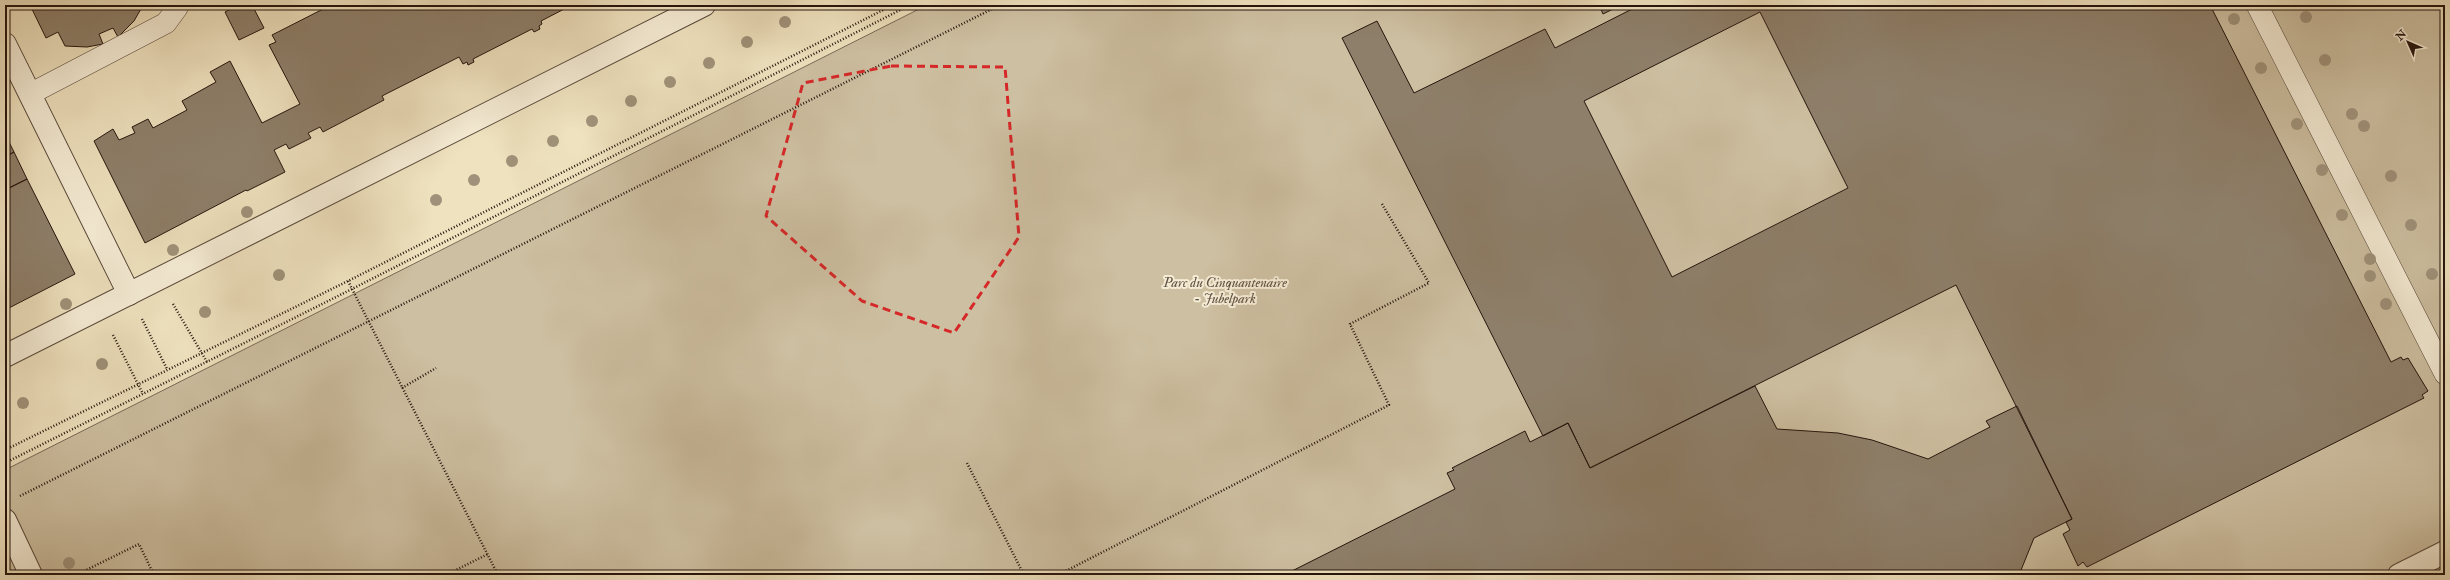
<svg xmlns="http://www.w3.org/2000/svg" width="2450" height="580" font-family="'IM FELL Double Pica',serif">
  <rect width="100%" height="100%" fill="#efe2bf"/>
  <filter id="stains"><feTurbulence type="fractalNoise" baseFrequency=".005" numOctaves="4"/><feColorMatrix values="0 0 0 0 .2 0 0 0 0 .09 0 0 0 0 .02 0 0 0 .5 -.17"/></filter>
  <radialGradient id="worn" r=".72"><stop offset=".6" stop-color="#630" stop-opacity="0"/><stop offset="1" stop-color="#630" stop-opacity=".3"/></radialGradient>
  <!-- green -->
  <path fill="#cdbfa1" stroke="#796a57" d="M927 5H2445V575H5V470Z"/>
  <!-- building -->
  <path fill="#8e7f6a" stroke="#25140d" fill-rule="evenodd" d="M30 5H141L142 7 134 21 118 37 113 28 99 34 103 44 87 47 65 46 58 32 46 38Z
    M238 5H252L264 28 239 40 225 12Z
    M331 5H572L541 21 542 24 539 26 540 29 534 32 532 29 473 59 474 62 468 65 467 62 463 64 459 57 382 96 384 100 323 132 320 127 308 133 311 138 289 149 286 144 274 150 285 172 247 191 246 190 145 243 94 141 113 129 119 140 135 133 132 127 148 119 153 128 187 110 182 101 216 82 210 72 230 61 262 123 300 104 269 45 276 42 272 35Z
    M1599 5H1621L1603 14Z
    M1640 5H2210L2391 362 2401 357 2403 360 2408 358 2428 391 2422 395 2424 398 2087 567 2083 562 2078 566 2063 534 2070 530 2066 522 2072 519 1956 285 1590 468 1568 423 1543 436 1342 38 1377 21 1414 93 1545 29 1555 48ZM1760 12 1848 188 1672 277 1584 101Z
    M5 134 14 152 5 157Z
    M14 152 27 179 5 190V157Z
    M27 179 75 274 5 310V190Z
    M1755 386 1777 429 1838 433 1872 440 1928 459 1990 427 1986 421 2017 406 2072 519 2034 538 2019 575H1284L1455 489 1447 473 1454 470 1452 468 1525 431 1530 442 1568 423 1590 468Z"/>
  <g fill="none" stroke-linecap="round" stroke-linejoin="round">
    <defs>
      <path id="service" d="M2257 5 2445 374
        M30 94 166 23 177 8"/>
      <path id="pedestrian" d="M5 520 31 575
        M2399 575 2445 552"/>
      <path id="minor" d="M5 44 129 294"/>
      <path id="tertiary" d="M5 356 704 5"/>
    </defs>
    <!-- service casing -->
    <use href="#service" stroke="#58483a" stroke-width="22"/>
    <!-- pedestrian casing -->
    <use href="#pedestrian" stroke="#58483a" stroke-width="24"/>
    <!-- minor casing -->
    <use href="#minor" stroke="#58483a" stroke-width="24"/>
    <!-- tertiary casing -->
    <use href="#tertiary" stroke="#58483a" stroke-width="24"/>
    <!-- path -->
    <path stroke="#25140d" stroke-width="2.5" stroke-dasharray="1 2" stroke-linecap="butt" d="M348 281 498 575
      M173 304 207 362
      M142 319 167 369
      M113 335 143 394
      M402 388 436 368
      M5 450 348 281 893 5
      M5 463 352 289 910 5
      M967 463 1024 575
      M20 496 1000 5
      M76 575 139 544 154 575
      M446 575 488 554
      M1058 575 1389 405 1350 324 1429 283 1382 204"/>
    <!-- service -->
    <use href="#service" stroke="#f5ecd5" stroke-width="21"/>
    <!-- pedestrian -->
    <use href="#pedestrian" stroke="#f5ecd5" stroke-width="22"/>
    <!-- minor -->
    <use href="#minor" stroke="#f5ecd5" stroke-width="22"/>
    <!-- tertiary -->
    <use href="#tertiary" stroke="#f5ecd5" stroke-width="22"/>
  </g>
  <!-- trees -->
  <g fill="#a0927a">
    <circle cx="2306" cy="17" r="6"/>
    <circle cx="2234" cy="19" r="6"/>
    <circle cx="785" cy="22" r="6"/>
    <circle cx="747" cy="42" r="6"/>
    <circle cx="2325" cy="60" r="6"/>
    <circle cx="709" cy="63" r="6"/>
    <circle cx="2261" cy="68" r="6"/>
    <circle cx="670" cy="82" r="6"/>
    <circle cx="631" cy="101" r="6"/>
    <circle cx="2352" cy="114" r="6"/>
    <circle cx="592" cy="121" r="6"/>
    <circle cx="2297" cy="124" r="6"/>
    <circle cx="2364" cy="126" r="6"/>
    <circle cx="553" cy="141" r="6"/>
    <circle cx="512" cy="161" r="6"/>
    <circle cx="2322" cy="170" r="6"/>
    <circle cx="2391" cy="176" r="6"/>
    <circle cx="474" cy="180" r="6"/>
    <circle cx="436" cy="200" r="6"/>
    <circle cx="247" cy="212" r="6"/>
    <circle cx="2342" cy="215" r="6"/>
    <circle cx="2411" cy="225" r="6"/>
    <circle cx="173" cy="250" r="6"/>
    <circle cx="2370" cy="259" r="6"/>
    <circle cx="2432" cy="274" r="6"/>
    <circle cx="279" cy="275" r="6"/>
    <circle cx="2370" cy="276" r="6"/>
    <circle cx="66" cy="304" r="6"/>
    <circle cx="2386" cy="304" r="6"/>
    <circle cx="205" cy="312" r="6"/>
    <circle cx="102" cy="364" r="6"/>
    <circle cx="23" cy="403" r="6"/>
    <circle cx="69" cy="563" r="6"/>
  </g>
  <!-- marked area -->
  <path fill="none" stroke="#d62828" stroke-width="3" stroke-dasharray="8 5" stroke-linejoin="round" d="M891 66 1005 67 1019 237 954 333 862 301 766 216 803 83Z"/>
  <g text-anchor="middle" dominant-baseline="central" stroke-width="4" stroke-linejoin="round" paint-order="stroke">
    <!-- park labels -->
    <g font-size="14" font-style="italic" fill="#605041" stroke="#f5ecd5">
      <text x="1225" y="282">Parc du Cinquantenaire<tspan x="1225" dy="16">- Jubelpark</tspan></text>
    </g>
  </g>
  <!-- margin -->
  <rect width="2450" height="580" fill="none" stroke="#efe2bf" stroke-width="20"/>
  <rect x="6" y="6" width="2438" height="568" fill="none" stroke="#25140d" stroke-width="2"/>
  <rect x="10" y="10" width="2430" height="560" fill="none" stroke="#25140d"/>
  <!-- north arrow -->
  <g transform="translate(2408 42) rotate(315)" stroke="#f5ecd5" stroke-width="3" paint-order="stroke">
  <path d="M0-3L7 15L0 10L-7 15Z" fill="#25140d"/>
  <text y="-6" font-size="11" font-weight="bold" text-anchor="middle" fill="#25140d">N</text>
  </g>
  <rect width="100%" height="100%" filter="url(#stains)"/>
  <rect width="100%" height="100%" fill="url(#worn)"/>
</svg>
